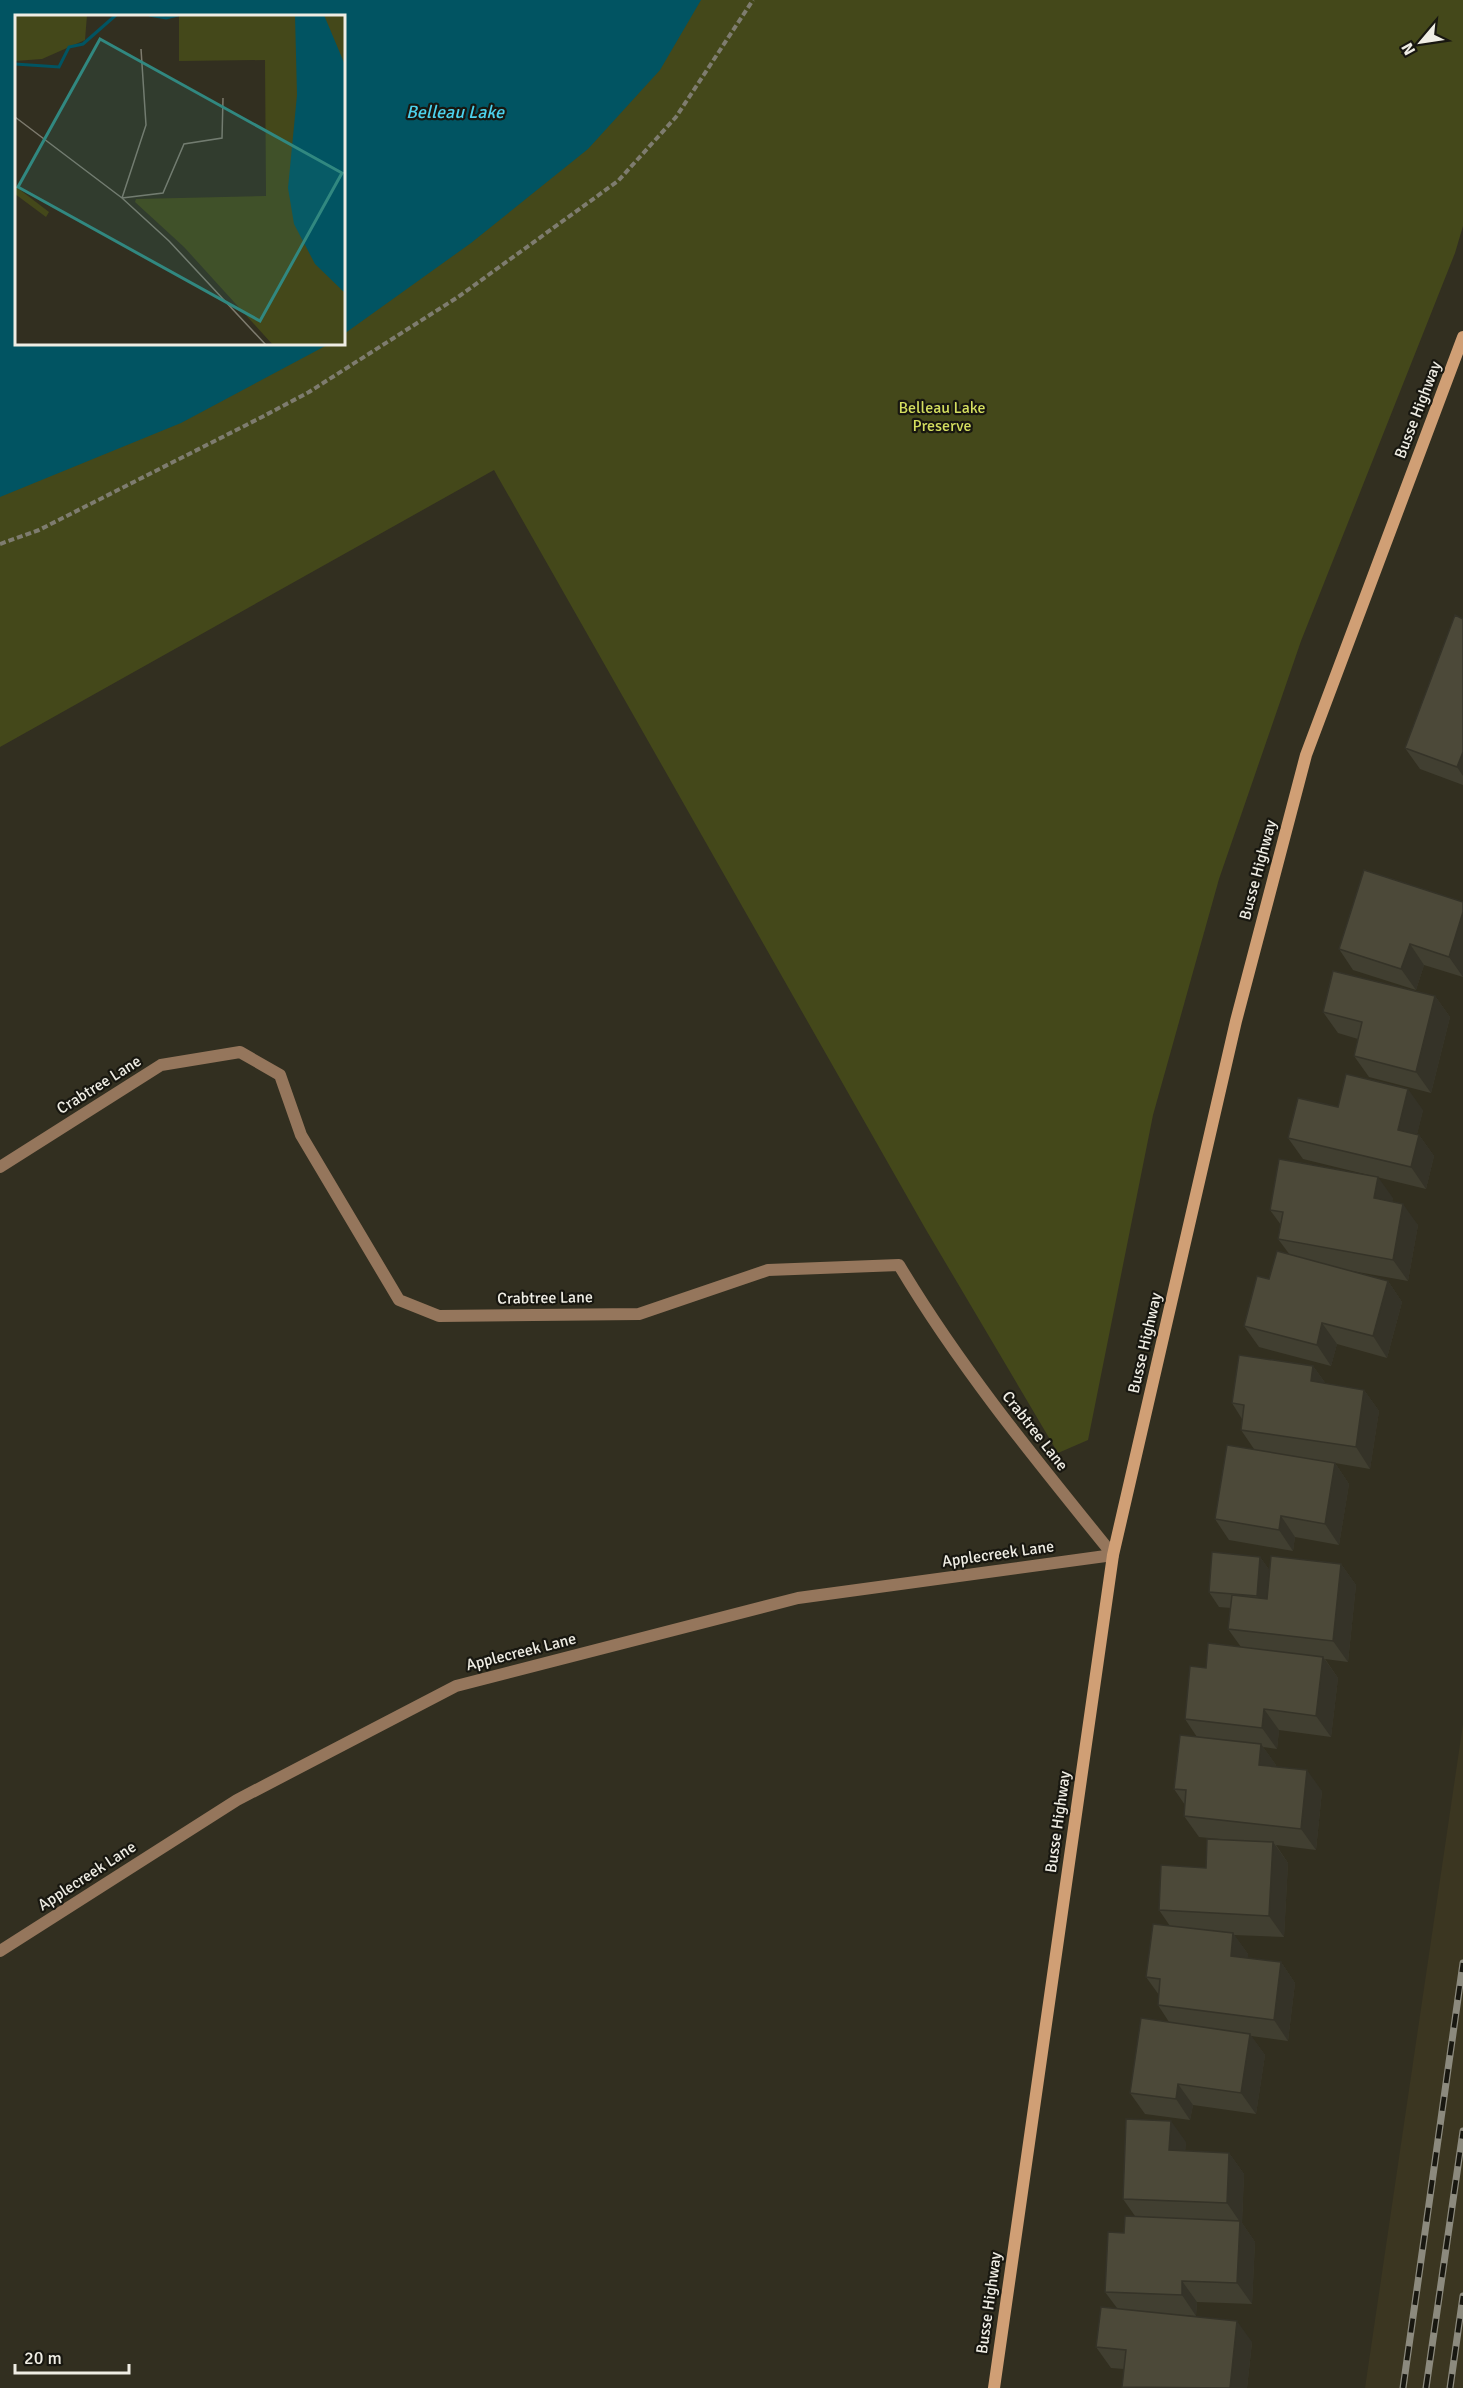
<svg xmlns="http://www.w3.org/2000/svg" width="1463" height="2388" font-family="Signika,sans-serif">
  <rect width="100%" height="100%" fill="#322f20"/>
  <!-- built -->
  <path fill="#3b3621" d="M1463 1724V2388H1365Z"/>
  <!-- green -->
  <path fill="#44481a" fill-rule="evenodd" d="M0 0H1463V226L1455 253 1301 641 1219 879 1153 1115 1088 1440 1058 1453 925 1228 494 470 0 747ZM16 16H344V344H16Z"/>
  <!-- water -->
  <path fill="#015462" d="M0 0H701L660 70 588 149 471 243 344 334V16H16V344H329L181 423 0 497Z"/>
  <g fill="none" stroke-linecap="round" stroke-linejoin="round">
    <!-- path -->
    <path stroke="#7e7c6f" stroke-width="4" stroke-dasharray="6 3" stroke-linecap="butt" d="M0 544 39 530 262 417 309 392 458 297 618 181 676 117 753 0"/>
    <!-- minor -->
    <path stroke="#95765c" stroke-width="12" d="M0 1167 161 1065 240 1052 280 1075 301 1135 399 1300 439 1316 639 1314 768 1270 899 1265C961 1369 1037 1461 1113 1555
      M0 1951 237 1800 456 1686 798 1598 1113 1555"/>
    <!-- secondary -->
    <path stroke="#d09f75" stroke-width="12" d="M994 2388 1113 1555 1236 1021 1306 755 1463 337"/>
    <defs>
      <path id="rail" d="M1403 2388 1463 1963
        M1426 2388 1463 2131
        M1450 2388 1463 2296"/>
    </defs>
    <!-- rail casing -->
    <use href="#rail" stroke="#8c8a7e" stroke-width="7"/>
    <!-- rail -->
    <use href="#rail" stroke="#181710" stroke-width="4.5" stroke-dasharray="14" stroke-linecap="butt"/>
  </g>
  <!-- wall -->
  <path fill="#413f31" d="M1463 619V785L1420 769 1405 748Z
    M1463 902V977L1424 965 1416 990 1353 970 1339 949Z
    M1435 996 1450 1017 1431 1093 1369 1077 1354 1056 1358 1039 1338 1033 1323 1012Z
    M1338 1107 1423 1110 1417 1134 1419 1135 1434 1156 1426 1189 1303 1159 1288 1138Z
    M1393 1198 1392 1201 1418 1225 1408 1281 1341 1269 1388 1281 1402 1302 1387 1358 1337 1344 1331 1366 1259 1347 1244 1326 1269 1279 1290 1255 1278 1239 1281 1225 1270 1210Z
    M1313 1366 1326 1384 1364 1390 1379 1411 1370 1469 1335 1463 1349 1484 1339 1545 1295 1537 1293 1551 1229 1540 1215 1519 1254 1449 1241 1430 1242 1419 1232 1403Z
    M1260 1557 1270 1571 1341 1564 1356 1585 1348 1662 1325 1659 1338 1678 1331 1737 1279 1730 1277 1749 1263 1747 1276 1765V1767L1322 1791 1316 1850 1276 1845 1288 1863 1284 1937 1234 1935 1248 1954 1247 1958 1281 1962 1295 1983 1288 2041 1251 2036 1265 2055 1256 2114 1193 2105 1190 2120 1145 2114 1130 2093 1169 2022 1158 2005 1159 1995 1146 1977 1170 1926 1159 1910 1206 1868 1220 1839 1199 1837 1184 1816 1185 1805 1174 1789 1197 1737 1185 1719 1206 1668 1241 1647 1228 1629 1231 1608 1219 1607 1209 1592Z
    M1186 2142 1185 2151 1229 2153 1244 2174 1242 2223 1255 2242 1252 2304 1197 2302 1196 2316 1183 2315 1252 2342 1247 2388H1122L1124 2369 1111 2368 1096 2347 1117 2308 1105 2292 1124 2233 1135 2216 1123 2199Z"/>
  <!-- shaded-wall -->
  <path fill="#353328" d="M1463 752V776L1457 767Z
    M1463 912V977L1449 957Z
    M1410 944 1424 965 1416 990 1401 969Z
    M1435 996 1450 1017 1431 1093 1416 1072Z
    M1408 1089 1423 1110 1413 1151 1398 1130Z
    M1419 1135 1434 1156 1426 1189 1411 1167Z
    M1378 1177 1393 1198 1389 1219 1374 1198Z
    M1403 1204 1418 1225 1408 1281 1393 1260Z
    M1388 1281 1402 1302 1387 1358 1373 1336Z
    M1322 1323 1337 1344 1331 1366 1317 1345Z
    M1313 1366 1328 1387 1311 1381Z
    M1364 1390 1379 1411 1370 1469 1356 1447Z
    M1335 1463 1349 1484 1339 1545 1325 1524Z
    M1281 1516 1295 1537 1293 1551 1279 1530Z
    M1260 1557 1270 1571 1267 1610 1257 1596Z
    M1341 1564 1356 1585 1348 1662 1333 1641Z
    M1323 1657 1338 1678 1331 1737 1316 1716Z
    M1264 1709 1279 1730 1277 1749 1262 1728Z
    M1261 1744 1276 1765 1273 1786 1259 1765Z
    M1307 1770 1322 1791 1316 1850 1301 1829Z
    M1273 1842 1288 1863 1284 1937 1269 1916Z
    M1233 1933 1248 1954 1246 1977 1231 1956Z
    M1281 1962 1295 1983 1288 2041 1274 2020Z
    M1250 2034 1265 2055 1256 2114 1241 2093Z
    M1178 2084 1193 2105 1190 2120 1176 2099Z
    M1171 2121 1186 2142 1184 2171 1169 2150Z
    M1229 2153 1244 2174 1242 2223 1255 2242 1252 2304 1237 2283 1240 2222 1227 2203Z
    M1182 2281 1197 2302 1196 2316 1182 2295Z
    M1237 2321 1252 2342 1247 2388H1230Z"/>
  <!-- building -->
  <path fill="#4c4939" stroke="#353328" stroke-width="1.5" d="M1455 615 1463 619V752L1457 767 1405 748Z
    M1364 870 1463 902V912L1449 957 1410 944 1401 969 1339 949Z
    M1333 971 1435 996 1416 1072 1354 1056 1362 1022 1323 1012Z
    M1346 1074 1408 1089 1398 1130 1419 1135 1411 1167 1288 1138 1298 1098 1338 1107Z
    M1279 1159 1378 1177 1374 1198 1403 1204 1393 1260 1278 1239 1283 1212 1270 1210Z
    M1277 1251 1388 1281 1373 1336 1322 1323 1317 1345 1244 1326 1257 1276 1269 1279Z
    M1239 1355 1313 1366 1311 1381 1364 1390 1356 1447 1241 1430 1244 1405 1232 1403Z
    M1227 1445 1335 1463 1325 1524 1281 1516 1279 1530 1215 1519Z
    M1212 1552 1260 1557 1257 1596 1209 1592Z
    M1271 1556 1341 1564 1333 1641 1228 1629 1232 1595 1267 1599Z
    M1208 1643 1323 1657 1316 1716 1264 1709 1262 1728 1185 1719 1190 1666 1206 1668Z
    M1180 1735 1261 1744 1259 1765 1307 1770 1301 1829 1184 1816 1186 1790 1174 1789Z
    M1207 1839 1273 1842 1269 1916 1159 1910 1161 1865 1206 1868Z
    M1153 1924 1233 1933 1231 1956 1281 1962 1274 2020 1158 2005 1160 1979 1146 1977Z
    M1141 2018 1250 2034 1241 2093 1178 2084 1176 2099 1130 2093Z
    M1126 2119 1171 2121 1169 2150 1229 2153 1227 2203 1123 2199Z
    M1125 2216 1240 2221 1237 2283 1182 2281V2295L1105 2292 1108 2232 1124 2233Z
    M1101 2307 1237 2321 1230 2388 1122 2387 1126 2350 1096 2347Z"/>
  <g text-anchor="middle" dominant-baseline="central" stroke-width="4.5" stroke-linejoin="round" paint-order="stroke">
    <!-- park labels -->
    <g font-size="16" fill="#d4de5f" stroke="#181710">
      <text x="942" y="408">Belleau Lake<tspan x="942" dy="18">Preserve</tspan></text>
    </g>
    <!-- street labels -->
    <g font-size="16" fill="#efede4" stroke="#181710">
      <text transform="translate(1418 410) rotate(-69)">Busse Highway</text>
      <text transform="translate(1258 870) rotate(-75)">Busse Highway</text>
      <text transform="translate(99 1085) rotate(-32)">Crabtree Lane</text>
      <text transform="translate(545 1298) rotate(-1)">Crabtree Lane</text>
      <text transform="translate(1145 1343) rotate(-77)">Busse Highway</text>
      <text transform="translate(1035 1431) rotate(52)">Crabtree Lane</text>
      <text transform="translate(998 1554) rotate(-8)">Applecreek Lane</text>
      <text transform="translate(521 1652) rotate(-14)">Applecreek Lane</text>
      <text transform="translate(1058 1822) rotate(-82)">Busse Highway</text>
      <text transform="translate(87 1876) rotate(-33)">Applecreek Lane</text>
      <text transform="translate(989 2303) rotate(-82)">Busse Highway</text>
    </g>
    <!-- water labels -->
    <g font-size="18" font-style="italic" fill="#4cd2ed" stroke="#181710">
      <text x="455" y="112">Belleau Lake</text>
    </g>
  </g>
  <!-- overview -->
  <g transform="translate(15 15)">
    <rect width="330" height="330" fill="#322f20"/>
    <path d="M0 0H72L70 25 27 44 0 46ZM164 0H330V330H258L169 232 120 187 121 184 251 181 250 45 164 46ZM0 171 34 197 31 202 0 179Z" fill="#44481a"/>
    <path d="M280 0H309L330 50V278L300 249 279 209 273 173 282 80Z" fill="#015462"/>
    <path fill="none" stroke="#015462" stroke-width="3" d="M134 0 151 3 163 0M0 49 44 52 54 32 68 29 101 0"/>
    <path fill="none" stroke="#7e7b6e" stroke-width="1.5" d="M0 102 107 183 154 226 251 330M107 183 148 178 169 129 207 123 208 83M107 183 131 110 126 34"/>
    <path fill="#318880" fill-opacity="0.15" stroke="#318880" stroke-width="3" d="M85 24 327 158 245 306 3 172Z"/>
    <rect width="330" height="330" fill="none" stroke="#efede4" stroke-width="3"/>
  </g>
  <!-- north arrow -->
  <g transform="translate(1421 42) rotate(241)" stroke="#181710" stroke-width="4.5" paint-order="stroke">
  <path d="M0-4.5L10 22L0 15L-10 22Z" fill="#efede4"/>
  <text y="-9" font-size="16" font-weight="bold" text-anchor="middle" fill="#efede4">N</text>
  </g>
  <!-- scale -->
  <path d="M15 2364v9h114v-9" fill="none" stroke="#efede4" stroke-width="3"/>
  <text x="24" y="2364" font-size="18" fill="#efede4" stroke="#181710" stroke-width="4.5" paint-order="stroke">20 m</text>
</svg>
